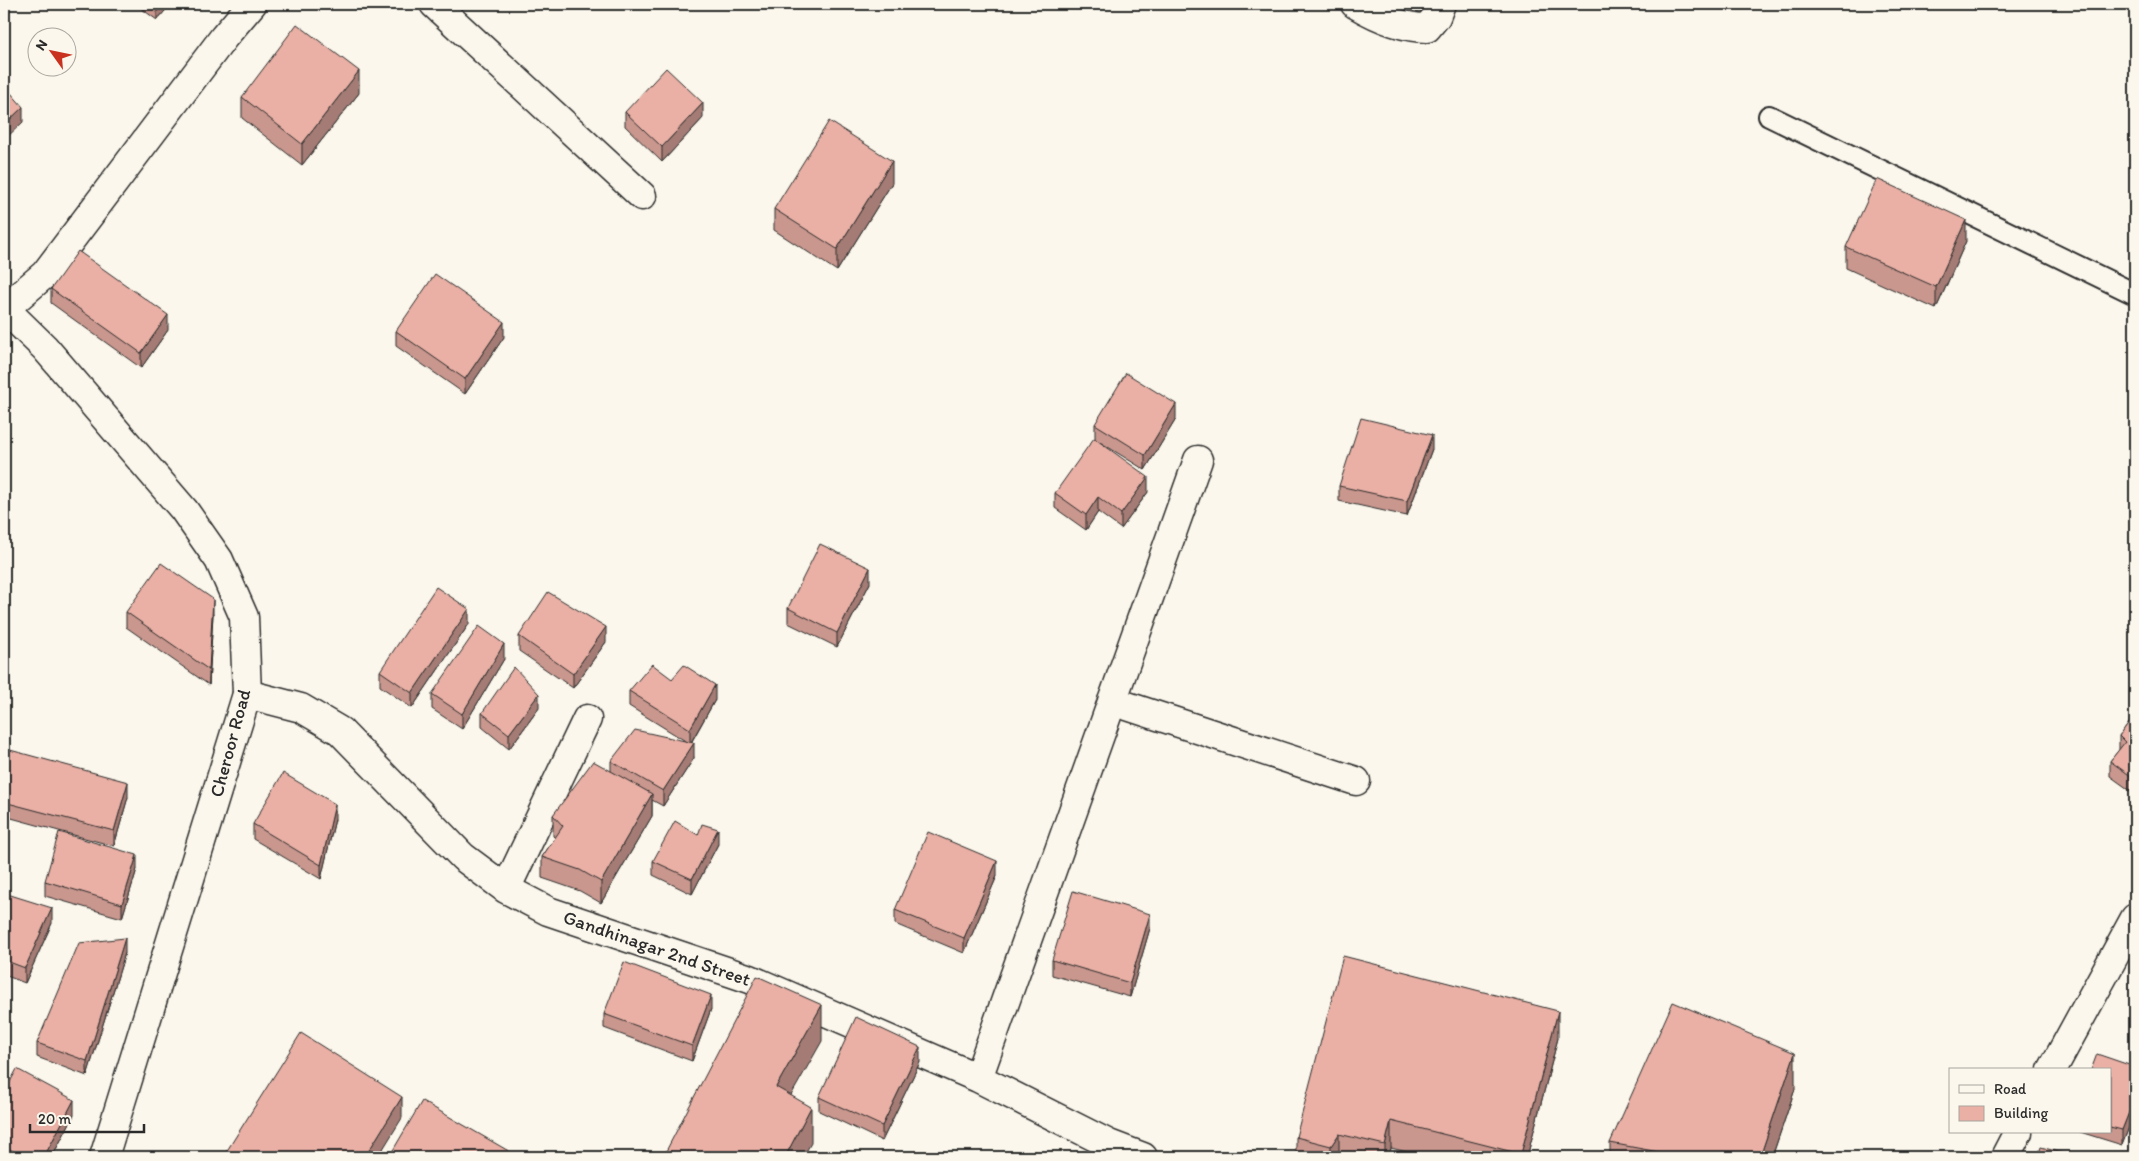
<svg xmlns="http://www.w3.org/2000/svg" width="2139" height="1161" font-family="Itim,sans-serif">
  <rect width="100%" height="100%" fill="#fbf7ec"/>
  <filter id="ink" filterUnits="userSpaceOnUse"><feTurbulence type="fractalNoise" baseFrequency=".02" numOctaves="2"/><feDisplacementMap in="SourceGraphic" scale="10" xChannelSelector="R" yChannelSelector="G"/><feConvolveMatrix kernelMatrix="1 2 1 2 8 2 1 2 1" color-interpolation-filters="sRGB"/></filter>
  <g filter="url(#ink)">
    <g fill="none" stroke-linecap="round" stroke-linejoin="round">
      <defs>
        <path id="service" d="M1769 116 2135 294"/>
        <path id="minor" d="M434 4 642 196
          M1355 4C1377 17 1402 28 1427 28L1436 17 1441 4
          M4 309 45 274 224 37 252 4
          M247 694 301 708 340 731 463 857 506 889 548 911 750 979 978 1078 1109 1144 1143 1157
          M1112 701 1356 781
          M506 889 587 719
          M2052 1070 2135 918
          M978 1078 1198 460
          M2005 1157 2018 1132"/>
        <path id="secondary" d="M4 308 45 348 184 510 219 560 244 617 247 694 104 1157"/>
      </defs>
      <!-- service casing -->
      <use href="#service" stroke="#2b2b2b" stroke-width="24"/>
      <!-- minor casing -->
      <use href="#minor" stroke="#2b2b2b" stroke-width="31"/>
      <!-- secondary casing -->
      <use href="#secondary" stroke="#2b2b2b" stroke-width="31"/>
      <!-- service -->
      <use href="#service" stroke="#fbf7ec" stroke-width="20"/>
      <!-- minor -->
      <use href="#minor" stroke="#fbf7ec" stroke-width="28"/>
      <!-- secondary -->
      <use href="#secondary" stroke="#fbf7ec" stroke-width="28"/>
    </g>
    <!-- wall -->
    <path fill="#c9978e" stroke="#2b2b2b" d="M135 4H171L157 20Z
      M359 93 302 165 242 118V97Z
      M625 112 703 118 662 162 625 126Z
      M892 183 837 271 774 230V209Z
      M1966 241 1936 309 1846 268V247Z
      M51 289 168 330 141 368 51 303Z
      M396 331 504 337 465 394 396 346Z
      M1176 419 1145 470 1095 439V424Z
      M1432 449 1407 516 1339 501V486Z
      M1148 492 1121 529 1098 512 1086 530 1055 508V493Z
      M870 583 837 647 788 623V608Z
      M126 612 213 614 209 685 126 627Z
      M469 624 412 708 380 686V671Z
      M519 636 606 642 573 688 519 651Z
      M504 659 462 729 432 709V694Z
      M672 679 715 700 691 743 694 758 663 806 652 800V816L601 903 580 891 542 878V857L555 838 553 836V815L611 771V761L687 742 629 706V691Z
      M2135 687V709L2132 707V692Z
      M539 708 509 749 482 727V713Z
      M2135 714V794L2110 776V761L2119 750V736Z
      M4 772 128 797 114 846 4 816Z
      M335 819 321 879 253 839V824Z
      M718 844 692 894 653 875V861Z
      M137 869 122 918 45 896V881Z
      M997 876 964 953 895 924V910Z
      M4 893 52 923 25 983 4 975Z
      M1150 928 1130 997 1052 975V960Z
      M125 953 87 1076 37 1057V1043Z
      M711 1009 692 1061 604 1028V1014Z
      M1558 1038 1527 1157H1427L1391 1148 1389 1157H1296V1137Z
      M920 1062 882 1141 819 1111V1097Z
      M2135 1067V1112L2122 1145 2080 1132H2110V1070Z
      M1795 1089 1772 1157H1610V1143Z
      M4 1093 74 1115 52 1157H4Z"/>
    <!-- shaded-wall -->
    <path fill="#a47b74" stroke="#2b2b2b" d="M157 4H171L157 20Z
      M359 71V93L302 165V144Z
      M703 103V118L662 162V147Z
      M23 107V122L4 140V125Z
      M892 161V183L837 271V249Z
      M1966 220V241L1936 309V287Z
      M168 315V330L141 368V353Z
      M504 322V337L465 394V379Z
      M1176 404V419L1145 470V455Z
      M1432 435V449L1407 516V501Z
      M1148 477V492L1121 529V514Z
      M1098 497V512L1086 530V515Z
      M870 568V583L837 647V633Z
      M213 599V614L209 685V670Z
      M469 609V624L412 708V693Z
      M606 627V642L573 688V674Z
      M504 644V659L462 729V714Z
      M715 685V700L690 744V729Z
      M539 694V708L509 749V734Z
      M694 743V758L663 806V791Z
      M128 782V797L114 846V831Z
      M652 794V816L601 903V882Z
      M335 804V819L321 879V865Z
      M718 829V844L692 894V879Z
      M137 855V869L122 918V904Z
      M997 861V876L964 953V938Z
      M52 908V923L25 983V968Z
      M1150 914V928L1130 997V983Z
      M125 938V953L87 1076V1061Z
      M711 995V1009L692 1061V1046Z
      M822 1005V1041L776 1122V1087Z
      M1558 1011V1038L1527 1157H1521V1154Z
      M920 1047V1062L882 1141V1126Z
      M1795 1053V1089L1772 1157H1760Z
      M402 1097V1118L378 1157H365Z
      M2135 1097V1112L2122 1145V1130Z
      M74 1100V1115L52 1157H44Z
      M811 1107V1143L803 1157H785Z
      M1391 1121V1148L1389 1157H1385V1145Z
      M1339 1134V1157H1331V1146Z"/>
    <!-- building -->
    <path fill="#eab0a5" stroke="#2b2b2b" d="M297 24 359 71 302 144 242 97Z
      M666 68 703 103 662 147 625 112Z
      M4 85 23 107 4 125Z
      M829 121 892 161 837 249 774 209Z
      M1877 179 1966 220 1936 287 1846 247Z
      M78 251 168 315 141 353 51 289Z
      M435 274 504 322 465 379 396 331Z
      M1126 373 1176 404 1145 455 1095 424Z
      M1361 418 1432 435 1407 501 1339 486Z
      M1094 438 1148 477 1121 514 1098 497 1086 515 1055 493Z
      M820 544 870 568 837 633 788 608Z
      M161 563 213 599 209 670 126 612Z
      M436 587 469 609 412 693 380 671Z
      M548 592 606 627 573 674 519 636Z
      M479 626 504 644 462 714 432 694Z
      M652 664 672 679 684 665 715 685 690 729 629 691Z
      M514 667 539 694 509 734 482 713Z
      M2135 687V694L2132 692Z
      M2135 714V779L2110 761 2125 742 2119 736Z
      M635 730 694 743 663 791 611 761Z
      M10 750 128 782 114 831 4 802V772Z
      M593 761 652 794 601 882 580 870 542 857 563 826 553 815Z
      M283 773 335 804 321 865 253 824Z
      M675 821 698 835 702 824 718 829 692 879 653 861Z
      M59 832 137 855 122 904 45 881Z
      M928 832 997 861 964 938 895 910Z
      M1073 891 1150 914 1130 983 1052 960Z
      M4 893 52 908 25 968 4 960Z
      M125 938 87 1061 37 1043 79 943Z
      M1343 956 1558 1011 1521 1154 1391 1121 1385 1145 1339 1134 1331 1146 1296 1137Z
      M624 962 711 995 692 1046 604 1014Z
      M757 976 822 1005 776 1087 811 1107 785 1157H663Z
      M1673 1002 1795 1053 1760 1157H1686L1610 1143Z
      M856 1017 920 1047 882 1126 819 1097Z
      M301 1033 402 1097 365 1157H223Z
      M2097 1054 2135 1067V1097L2122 1130 2110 1127V1070H2091Z
      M17 1069 74 1100 44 1157H24L4 1146V1093Z
      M422 1101 519 1157H389Z
      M2041 1147 2077 1157H2038Z"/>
  </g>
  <g text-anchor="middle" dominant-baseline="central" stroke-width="4.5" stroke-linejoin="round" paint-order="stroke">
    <!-- street labels -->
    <g font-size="19" fill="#2b2b2b" stroke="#fbf7ec">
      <text transform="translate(230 743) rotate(-75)">Cheroor Road</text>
      <text transform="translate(657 948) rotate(19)">Gandhinagar 2nd Street</text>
    </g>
  </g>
  <!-- margin -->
  <rect width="2139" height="1161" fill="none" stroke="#fbf7ec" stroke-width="20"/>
  <rect x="10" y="10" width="2119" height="1141" fill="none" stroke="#2b2b2b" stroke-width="2" filter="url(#ink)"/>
  <!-- legend -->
  <rect x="1949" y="1068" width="162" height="65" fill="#fbf7ec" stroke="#a8a59f"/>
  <rect x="1959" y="1085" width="25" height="8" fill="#fbf7ec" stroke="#a8a59f"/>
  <text x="1994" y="1094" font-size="15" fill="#2b2b2b">Road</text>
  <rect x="1959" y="1106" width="25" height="15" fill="#eab0a5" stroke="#a8a59f"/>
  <text x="1994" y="1118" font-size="15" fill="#2b2b2b">Building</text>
  <!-- north arrow -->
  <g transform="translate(52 52) rotate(303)"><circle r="24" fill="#fbf7ec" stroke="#a8a59f"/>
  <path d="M0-4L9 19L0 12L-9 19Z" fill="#c8321e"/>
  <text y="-8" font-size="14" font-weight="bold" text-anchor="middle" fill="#2b2b2b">N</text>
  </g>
  <!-- scale -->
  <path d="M30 1124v8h114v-8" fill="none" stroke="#2b2b2b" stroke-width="2.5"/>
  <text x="38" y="1124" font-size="15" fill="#2b2b2b" stroke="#fbf7ec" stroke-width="4" paint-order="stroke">20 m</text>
</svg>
